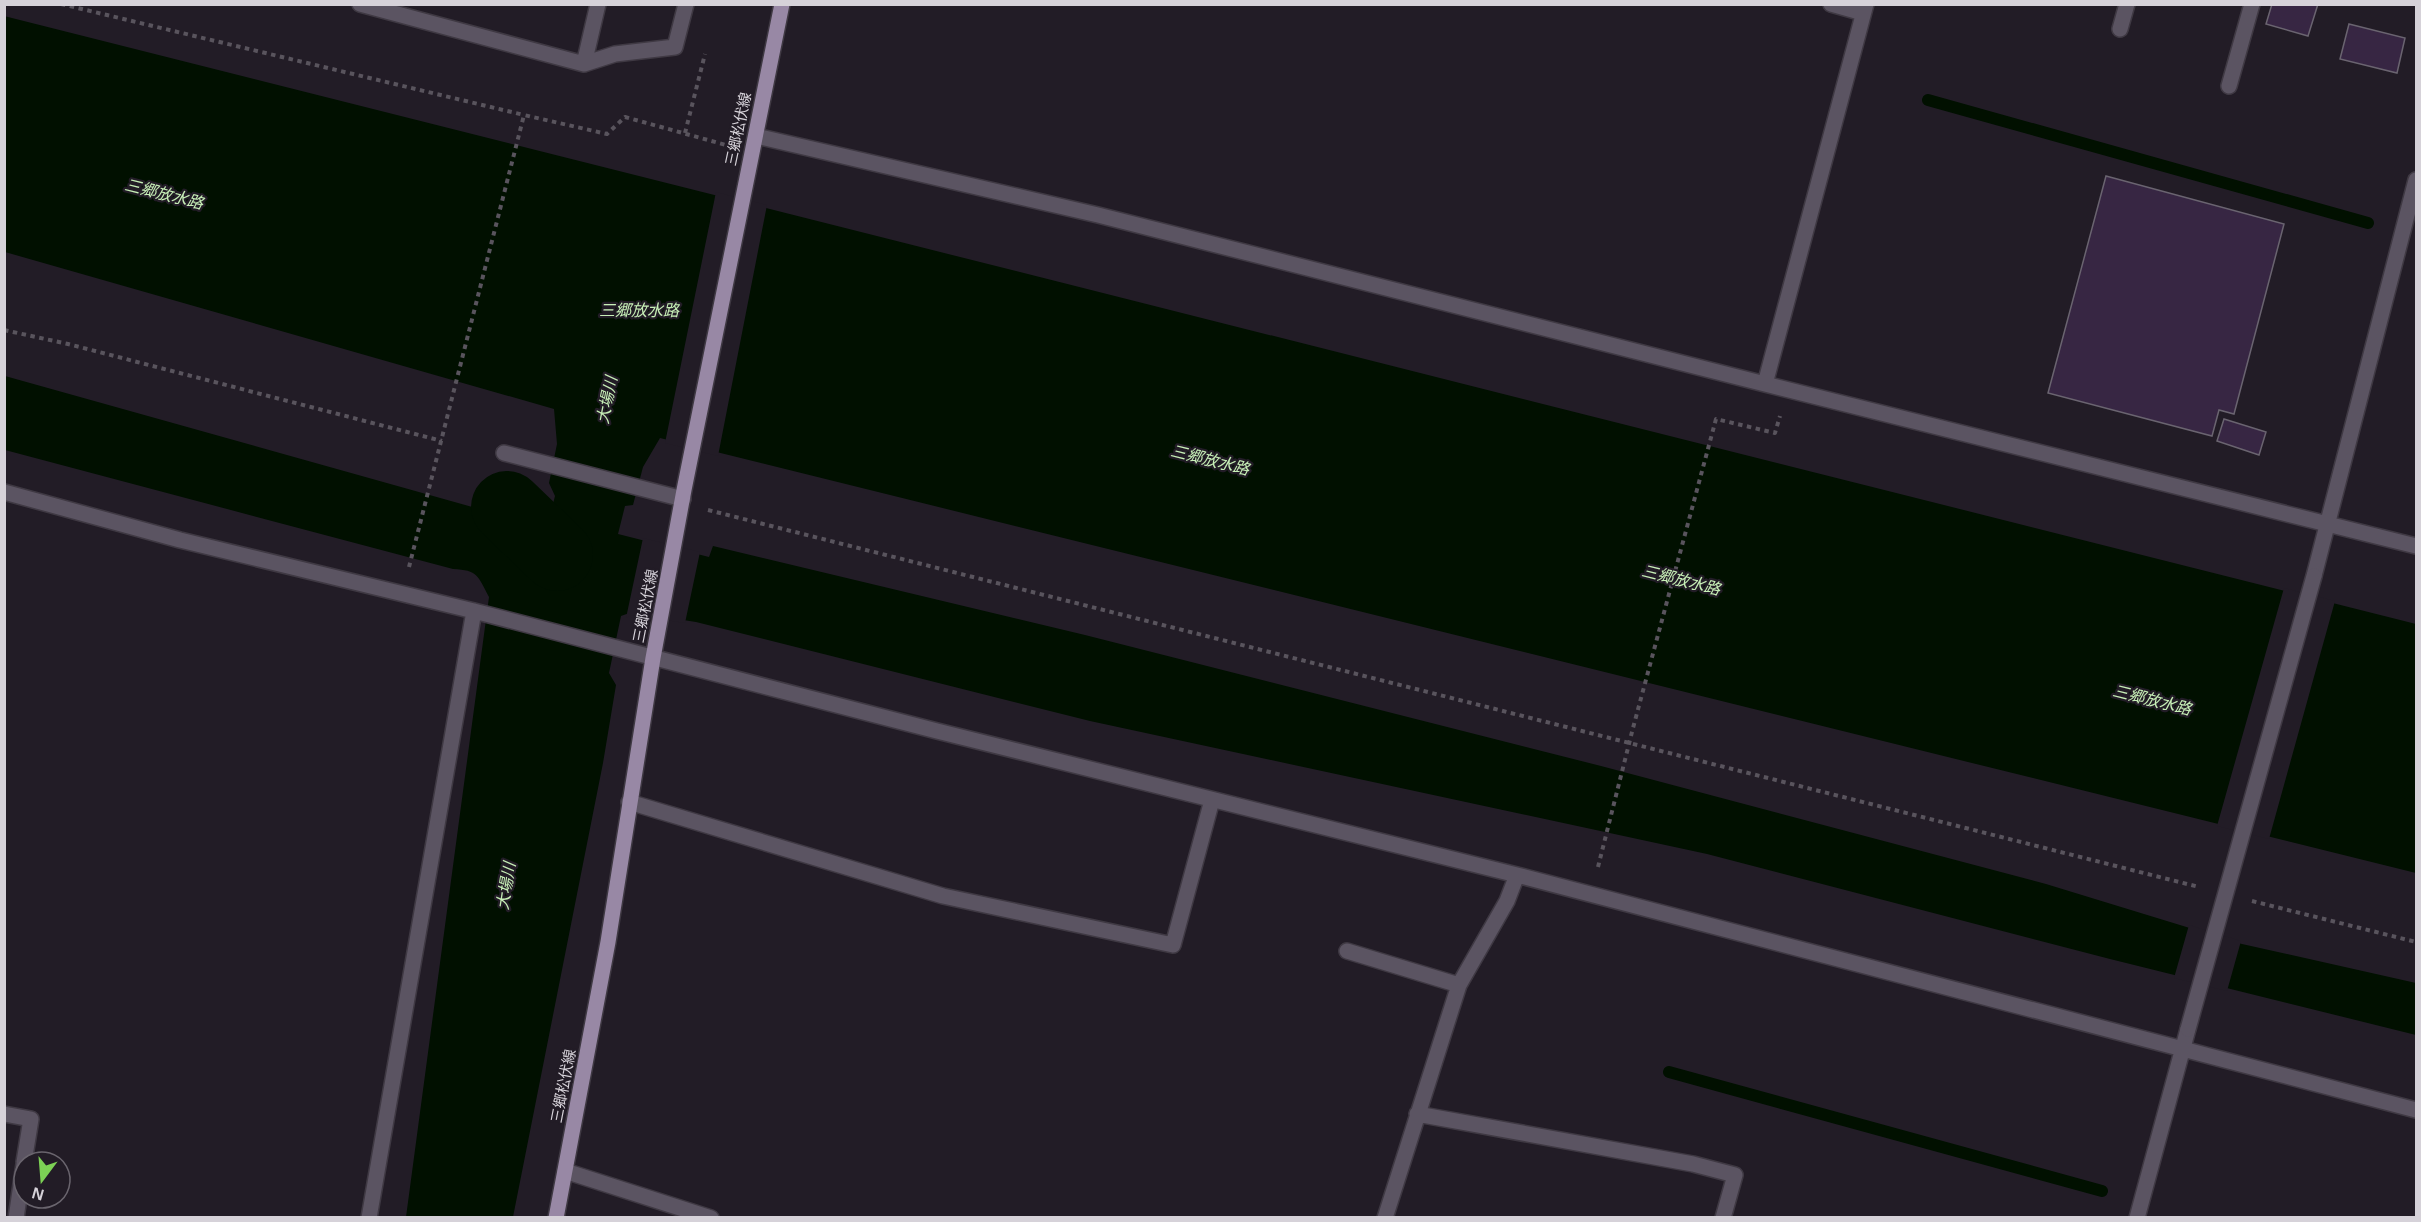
<svg xmlns="http://www.w3.org/2000/svg" width="2421" height="1222" font-family="Helvetica,'Noto Sans JP',sans-serif">
  <rect width="100%" height="100%" fill="#221c26"/>
  <!-- water -->
  <path fill="#011000" d="M4 16 2416 624V873L660 438 643 467 633 505 625 506 618 534 709 557 713 546 1085 635 1601 766 2046 884 2242 944 2416 983V1035L2110 959 1707 854 1090 721 696 622 632 612 621 616 609 673 616 685 603 763 513 1217H406L489 597C478 576 478 570 453 569L5 450V376L483 510 486 504 549 520 555 496 549 483 557 444 554 409 5 252Z"/>
  <!-- pier -->
  <path fill="#221c26" d="M716 192 767 205 718 456 665 443Z
    M643 538 700 552 685 623 633 615 626 618Z
    M2284 588 2335 601 2269 839 2217 826Z
    M2189 925 2241 941 2227 991 2174 978Z"/>
  <g fill="none" stroke-linecap="round" stroke-linejoin="round">
    <!-- stream -->
    <path stroke="#011000" stroke-width="12" d="M1928 100 2368 223
      M1669 1072 2102 1191"/>
    <!-- river -->
    <path stroke="#011000" stroke-width="72" d="M507 507 557 555"/>
  </g>
  <!-- building -->
  <path fill="#372643" stroke="#6a6470" stroke-width="1.5" d="M2272 4H2318L2308 36 2266 24Z
    M2349 24 2405 38 2397 73 2340 59Z
    M2106 176 2284 224 2234 414 2219 410 2212 436 2048 393Z
    M2224 419 2266 432 2259 455 2217 441Z"/>
  <g fill="none" stroke-linecap="round" stroke-linejoin="round">
    <defs>
      <path id="minor" d="M360 4 584 64 615 54 675 47 686 4
        M1831 4 1863 13
        M2120 29 2127 4
        M584 64 598 4
        M2229 86 2252 4
        M756 136 1098 215 1765 384 2416 546
        M1765 384 1866 4
        M504 453 683 499
        M4 492 180 540 474 611 937 731 1517 875 2416 1110
        M2314 576 2416 180
        M629 802 943 896 1173 945 1212 800
        M1347 951 1459 985
        M4 1114 31 1119 24 1162
        M1417 1114 1693 1164 1735 1175 1723 1218
        M565 1171 711 1218
        M16 1218 24 1164
        M369 1218 474 611
        M1385 1218 1459 985 1507 901 1517 875
        M2137 1218 2188 1029"/>
      <path id="major" d="M556 1218 608 942 653 658 684 490 782 4"/>
    </defs>
    <!-- minor casing -->
    <use href="#minor" stroke="#3f3943" stroke-width="18"/>
    <!-- major casing -->
    <use href="#major" stroke="#3f3943" stroke-width="18"/>
    <!-- path -->
    <path stroke="#59545d" stroke-width="4" stroke-dasharray="4.5 4.5" stroke-linecap="butt" d="M61 4 524 115
      M685 133 705 54
      M4 330 68 344 442 441
      M708 510 2199 887
      M409 567 524 115 607 134 625 117 726 145
      M1598 867 1633 728 1716 419 1775 433 1780 416
      M2252 901 2416 942"/>
    <!-- minor -->
    <use href="#minor" stroke="#5b5462" stroke-width="15"/>
    <!-- major -->
    <use href="#major" stroke="#9888a5" stroke-width="15"/>
    <defs>
      <path id="minor-bridge" d="M2188 1029 2314 576"/>
    </defs>
    <!-- minor-bridge casing -->
    <use href="#minor-bridge" stroke="#3f3943" stroke-width="18" stroke-linecap="butt"/>
    <!-- minor-bridge -->
    <use href="#minor-bridge" stroke="#5b5462" stroke-width="15"/>
  </g>
  <g text-anchor="middle" dominant-baseline="central" stroke-width="4.5" stroke-linejoin="round" paint-order="stroke">
    <!-- street labels -->
    <g font-size="15" fill="#d6d2d9" stroke="#221c26">
      <text transform="translate(738 129) rotate(-78)">三郷松伏線</text>
      <text transform="translate(645 606) rotate(-79)">三郷松伏線</text>
      <text transform="translate(563 1086) rotate(-79)">三郷松伏線</text>
    </g>
    <!-- water labels -->
    <g font-size="16" font-style="italic" fill="#c7efb7" stroke="#221c26">
      <text transform="translate(164 194) rotate(14)">三郷放水路</text>
      <text x="639" y="310">三郷放水路</text>
      <text transform="translate(607 400) rotate(-79)">大場川</text>
      <text transform="translate(1210 460) rotate(14)">三郷放水路</text>
      <text transform="translate(1681 580) rotate(14)">三郷放水路</text>
      <text transform="translate(2152 700) rotate(14)">三郷放水路</text>
      <text transform="translate(506 886) rotate(-81)">大場川</text>
    </g>
  </g>
  <!-- border -->
  <rect width="2421" height="1222" fill="none" stroke="#d6d2d9" stroke-width="12"/>
  <!-- north arrow -->
  <g transform="translate(42 1180) rotate(196)"><circle r="28" fill="#221c26" stroke="#6a656e" stroke-width="1.5"/>
  <path d="M0-4.5L10 22L0 15L-10 22Z" fill="#7cd155"/>
  <text y="-9" font-size="16" font-weight="bold" text-anchor="middle" fill="#d6d2d9">N</text>
  </g>
</svg>
